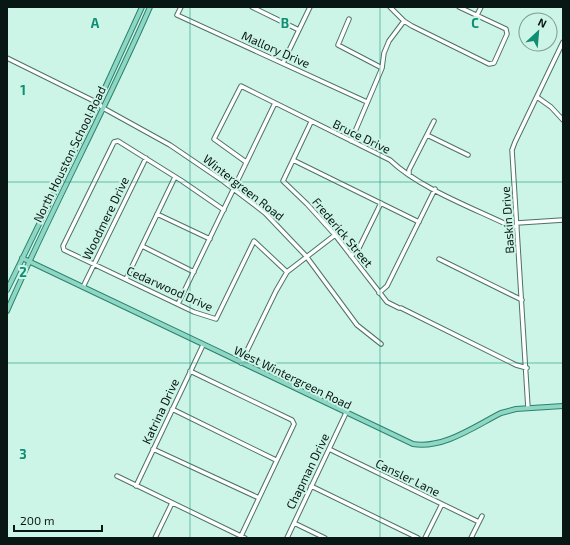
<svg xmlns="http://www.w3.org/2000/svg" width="570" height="545" font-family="'Exo 2',sans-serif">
  <rect width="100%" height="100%" fill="#ccf4e7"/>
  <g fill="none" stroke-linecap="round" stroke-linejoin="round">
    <defs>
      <path id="minor" d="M181 7 177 15 367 102
        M252 7 299 30
        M390 7 404 21 412 26 489 64 494 63 507 34 506 29 459 7
        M477 15 481 7
        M349 19 338 45 382 68
        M7 58 98 103 103 108 170 145 223 181 265 213 306 256 357 325 381 344
        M283 63 310 7
        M537 97 551 107 563 120
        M311 122 283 181 307 204 335 235 387 302 399 308
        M427 135 468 155
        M351 141 382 68 384 53 389 41 404 21
        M293 160 419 222
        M246 162 214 139 241 86 390 160C419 188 473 208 510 226L517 227
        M409 175V170L434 121
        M224 210 182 181 118 141 114 142 63 246 64 250 194 312 216 319 254 241 287 272
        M157 214 210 239
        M517 223 563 220
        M142 246 194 272
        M351 256 358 250 381 203
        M439 259 522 300
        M126 279 175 177
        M83 287 146 158
        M379 293 387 286 435 189
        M178 304 275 103
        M401 308 516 365 527 368
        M241 363 276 291 287 272 335 235
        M190 371 292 420 294 424 241 536
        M528 408 512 150 515 142 563 42
        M172 409 276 460
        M153 449 259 498
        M329 449 479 522
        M117 476 245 538
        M136 486 203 345
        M311 486 418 538
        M294 523 325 538
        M155 538 172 503
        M287 538 346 413
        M425 538 442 504
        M471 538 482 516"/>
      <path id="major" d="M22 258 413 444C444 449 475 426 501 413L516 409 563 406
        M7 290 98 103 142 7
        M7 311C52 208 105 110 150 7"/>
    </defs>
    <!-- minor casing -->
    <use href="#minor" stroke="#4e7267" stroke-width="5.5"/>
    <!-- major casing -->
    <use href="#major" stroke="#2e826d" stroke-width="6"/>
    <!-- minor -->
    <use href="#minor" stroke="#fff" stroke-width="3.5"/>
    <!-- major -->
    <use href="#major" stroke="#8ed7c4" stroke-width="4"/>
  </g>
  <!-- grid -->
  <path fill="none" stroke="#0f8e73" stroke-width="1" stroke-opacity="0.55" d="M190 7V538M380 7V538M7 182H563M7 363H563"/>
  <g text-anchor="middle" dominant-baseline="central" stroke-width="4" stroke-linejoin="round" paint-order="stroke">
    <!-- street labels -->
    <g font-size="12" fill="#081713" stroke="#ccf4e7">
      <text transform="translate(276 49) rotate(24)">Mallory Drive</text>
      <text transform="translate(362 136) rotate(26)">Bruce Drive</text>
      <text transform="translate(69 154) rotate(-64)">North Houston School Road</text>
      <text transform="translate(244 187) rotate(38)">Wintergreen Road</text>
      <text transform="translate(105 218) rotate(-64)">Woodmere Drive</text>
      <text transform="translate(507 220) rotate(-94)">Baskin Drive</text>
      <text transform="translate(343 232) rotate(50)">Frederick Street</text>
      <text transform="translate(170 288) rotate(24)">Cedarwood Drive</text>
      <text transform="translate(293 377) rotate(26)">West Wintergreen Road</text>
      <text transform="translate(160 411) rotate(-65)">Katrina Drive</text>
      <text transform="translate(307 471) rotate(-64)">Chapman Drive</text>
      <text transform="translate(408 477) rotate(26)">Cansler Lane</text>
    </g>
  </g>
  <g font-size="13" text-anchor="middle" font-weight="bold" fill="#0f8e73" stroke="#ccf4e7" stroke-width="4" stroke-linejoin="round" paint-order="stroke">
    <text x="95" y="28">A</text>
    <text x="285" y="28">B</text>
    <text x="475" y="28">C</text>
    <text x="23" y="95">1</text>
    <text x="23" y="277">2</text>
    <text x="23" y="459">3</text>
  </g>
  <!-- border -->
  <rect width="570" height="545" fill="none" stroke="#081713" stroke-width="16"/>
  <!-- north arrow -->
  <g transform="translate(538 32) rotate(26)"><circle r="19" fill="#ccf4e7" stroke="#7e9c92"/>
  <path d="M0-3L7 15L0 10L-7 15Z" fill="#0f8e73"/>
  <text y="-6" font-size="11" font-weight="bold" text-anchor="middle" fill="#081713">N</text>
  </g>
  <!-- scale -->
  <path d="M14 525v6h88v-6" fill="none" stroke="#081713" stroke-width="2"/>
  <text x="20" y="525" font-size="12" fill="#081713" stroke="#ccf4e7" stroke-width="3" paint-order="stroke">200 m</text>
</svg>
